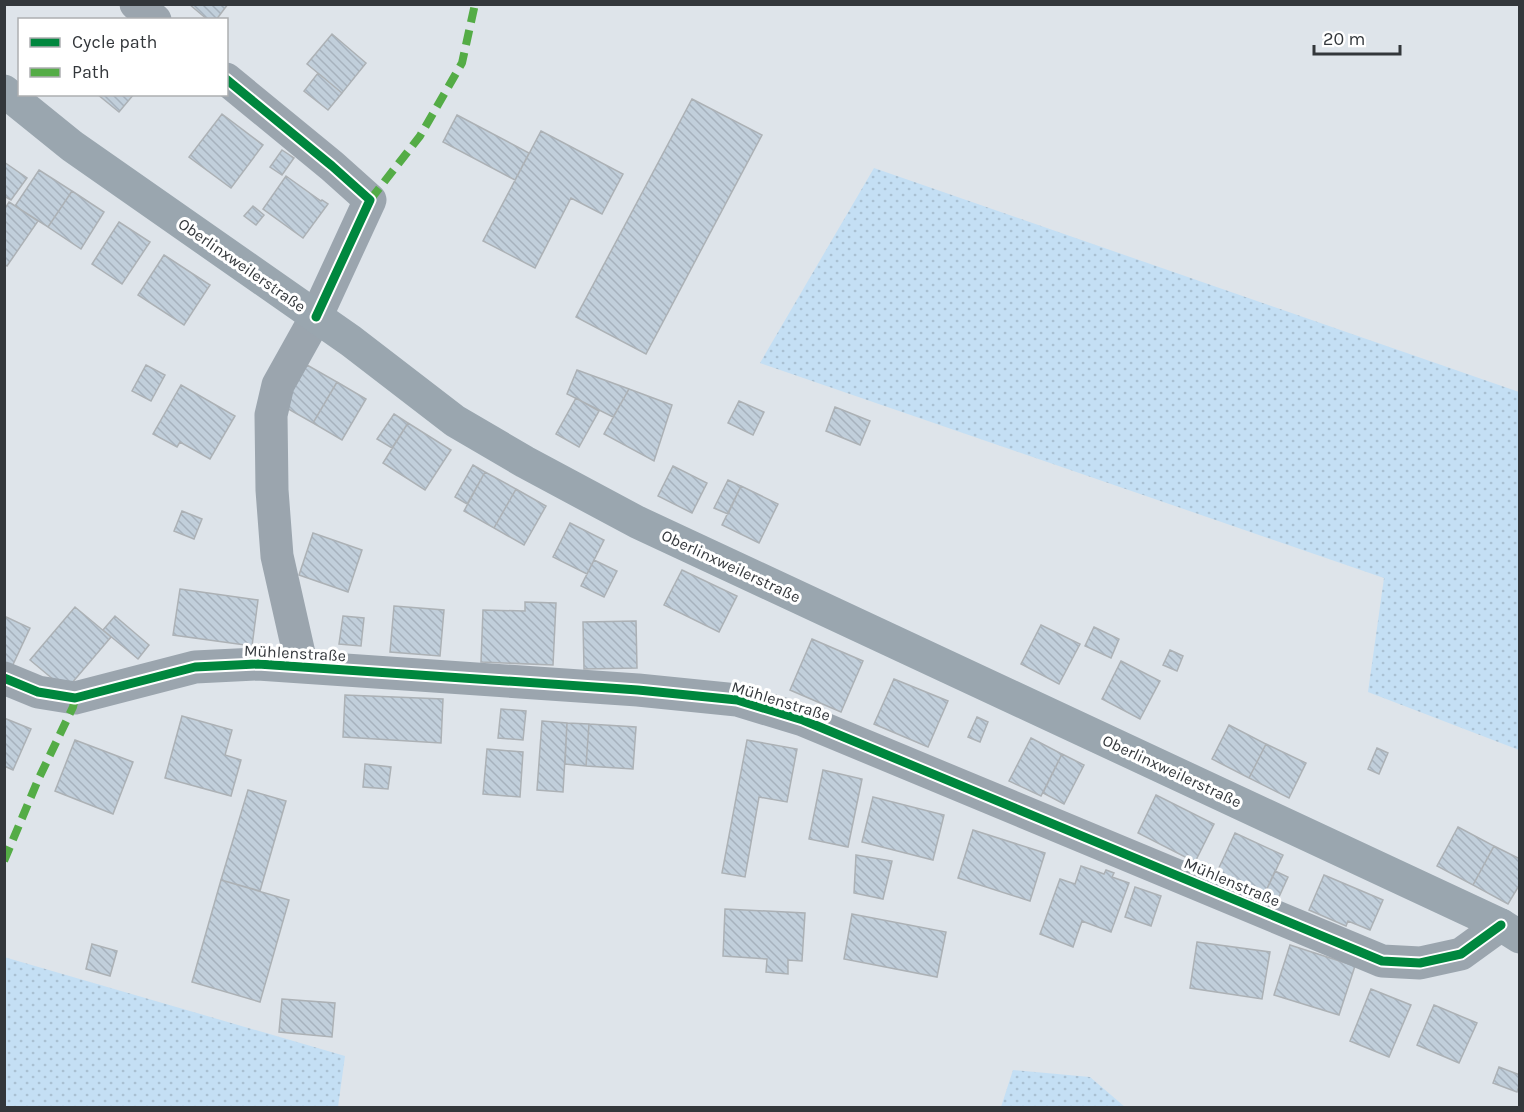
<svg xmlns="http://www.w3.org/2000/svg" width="1524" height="1112" font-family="Karla,sans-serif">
  <defs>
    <pattern id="green-dots" width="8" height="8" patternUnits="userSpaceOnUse" patternTransform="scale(1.5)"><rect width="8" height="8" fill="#c4dff4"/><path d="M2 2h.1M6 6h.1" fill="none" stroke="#a9c0d2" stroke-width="1.8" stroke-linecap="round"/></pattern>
    <pattern id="building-back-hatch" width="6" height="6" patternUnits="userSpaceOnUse" patternTransform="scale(1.5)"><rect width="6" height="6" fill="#c1cfdb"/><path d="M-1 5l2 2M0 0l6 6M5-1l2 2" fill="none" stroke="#a6b2bd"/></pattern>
  </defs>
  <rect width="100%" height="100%" fill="#dee4ea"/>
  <!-- green -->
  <path fill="url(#green-dots)" d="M874 168 1519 392V750L1368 692 1384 578 760 363Z
    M4 957 345 1056 338 1107H5Z
    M1013 1070 1090 1077 1125 1107H1001Z"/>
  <!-- building -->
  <path fill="url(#building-back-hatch)" stroke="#acb1b5" stroke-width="1.5" d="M189 4H228L216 20H208Z
    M332 34 366 63 342 93 307 64Z
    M318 73 342 93 328 110 304 91Z
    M97 94H134L119 112Z
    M692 99 762 135 646 354 576 317Z
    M222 114 263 145 231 188 189 157Z
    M457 115 529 153 515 180 443 142Z
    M541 131 623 174 602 214 571 198 535 268 483 241Z
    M282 150 294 158 282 175 270 167Z
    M4 162 27 178 11 200 4 196Z
    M39 170 72 191 48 227 15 206Z
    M286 176 321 201 322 200 328 204 303 238 263 209Z
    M72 191 104 212 81 249 48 227Z
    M9 202 38 221 7 266 4 264V210Z
    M253 206 264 215 256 225 244 216Z
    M119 222 150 242 122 284 92 264Z
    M164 255 210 285 184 325 138 295Z
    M146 365 165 375 151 401 132 391Z
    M307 365 337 382 313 423 283 406Z
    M577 370 629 389 613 417 567 394Z
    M337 382 366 399 342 440 313 423Z
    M181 385 235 416 210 459 180 442 177 447 153 434Z
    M629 389 672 405 654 461 604 434Z
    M576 398 599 411 579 447 556 434Z
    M739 401 764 412 753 435 728 423Z
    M835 407 870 421 860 445 826 431Z
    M394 414 408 423 392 448 377 439Z
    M408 423 451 450 425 490 383 463Z
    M473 465 485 472 467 504 455 497Z
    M673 466 707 483 692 513 658 496Z
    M485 472 516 489 494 528 464 511Z
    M728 480 741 486 728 514 714 508Z
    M741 486 778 504 759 543 722 525Z
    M516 489 546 506 524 545 494 528Z
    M182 511 202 519 194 539 174 531Z
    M570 523 604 540 587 574 553 557Z
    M313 533 362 550 348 592 299 575Z
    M594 560 617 571 604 597 581 586Z
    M682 570 737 596 719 632 664 605Z
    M180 589 258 600 252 646 173 635Z
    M525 602 556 603 553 665 481 662 483 610 525 611Z
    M394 606 444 610 440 656 390 652Z
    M75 607 111 637 66 690 30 660Z
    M4 616 30 628 10 671 4 668Z
    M115 616 149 645 138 659 103 630Z
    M343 616 364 618 361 646 339 644Z
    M636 621 637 668 584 669 583 622Z
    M1041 625 1080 644 1059 684 1021 664Z
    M1094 627 1119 639 1111 658 1085 646Z
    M812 639 863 661 841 712 790 690Z
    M1170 650 1183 656 1177 671 1163 665Z
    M1121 661 1160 681 1140 719 1102 699Z
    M894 679 948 701 928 747 874 724Z
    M345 695 443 699 441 743 343 737Z
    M501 709 526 711 523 740 498 738Z
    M182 716 232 730 225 755 241 760 231 796 165 778Z
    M977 717 988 722 980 742 968 737Z
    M4 718 31 729 13 770 4 766Z
    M542 721 567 723 563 792 537 790Z
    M567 723 589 724 586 766 565 764Z
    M589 724 636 727 633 769 586 766Z
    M1229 725 1266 744 1249 778 1212 759Z
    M1031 738 1062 754 1041 796 1009 781Z
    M75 740 133 762 113 814 55 791Z
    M747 740 797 749 787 802 759 797 745 877 722 873Z
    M1266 744 1306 763 1289 798 1249 778Z
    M1377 748 1388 753 1379 774 1368 769Z
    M487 749 523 752 520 797 483 794Z
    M1062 754 1084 765 1064 804 1043 793Z
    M365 764 391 767 388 789 363 787Z
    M823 770 862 779 848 847 809 839Z
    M248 790 286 801 260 891 221 880Z
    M1156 795 1214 824 1195 862 1138 833Z
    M873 797 944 815 933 860 862 842Z
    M1458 827 1494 846 1473 885 1437 866Z
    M973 830 1045 853 1030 901 958 878Z
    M1235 833 1283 855 1265 893 1217 872Z
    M1494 846 1520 859V884L1508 904 1473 885Z
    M856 855 892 861 883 899 854 893Z
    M1081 866 1104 874 1106 870 1114 873 1112 877 1129 883 1111 932 1082 921 1073 947 1040 934 1060 879 1075 884Z
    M1275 871 1288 877 1278 899 1265 893Z
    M1324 875 1383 900 1370 930 1348 921 1346 926 1309 910Z
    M221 880 289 900 260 1002 192 982Z
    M1135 887 1161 896 1151 926 1125 917Z
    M725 909 805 913 802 961 788 960V974L766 972 767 959 723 956Z
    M852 914 946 932 937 977 844 959Z
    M1197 942 1270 952 1262 999 1190 988Z
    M92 944 117 951 110 976 86 969Z
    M1290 945 1355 966 1339 1015 1274 995Z
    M1371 989 1411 1005 1389 1057 1350 1041Z
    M282 999 335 1003 332 1037 279 1032Z
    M1434 1005 1477 1023 1459 1063 1417 1045Z
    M1499 1067 1520 1075V1084L1517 1092 1493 1083Z"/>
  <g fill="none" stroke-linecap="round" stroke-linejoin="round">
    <!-- minor -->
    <path stroke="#9ba5ae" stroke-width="33" d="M136 4 155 20
      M226 79 332 166 370 200 316 317 278 385 271 415 272 490 277 556 302 667
      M4 678 38 692 75 698 195 667 258 664 638 690 737 700 803 720 1382 961 1420 963 1461 954 1501 925"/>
    <!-- major -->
    <path stroke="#9aa6af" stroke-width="33" d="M4 91 72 146 351 341 455 421 525 462 637 522 1501 925 1520 937"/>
    <!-- quiet -->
    <path stroke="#54ac46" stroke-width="8" stroke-dasharray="15 8" stroke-linecap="butt" d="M370 200 420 136 462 63 475 4
      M4 861 38 780 73 707 75 698"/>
    <defs>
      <path id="cycleway" d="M226 79 332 166 370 200 316 317
        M4 678 38 692 75 698 195 667 258 664 638 690 737 700 803 720 1382 961 1420 963 1461 954 1501 925"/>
    </defs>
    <!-- cycleway casing -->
    <use href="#cycleway" stroke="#fff" stroke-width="13"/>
    <!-- cycleway -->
    <use href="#cycleway" stroke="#00873e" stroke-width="9"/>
  </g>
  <g text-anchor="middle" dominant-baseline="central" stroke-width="6" stroke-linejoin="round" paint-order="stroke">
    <!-- street labels -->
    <g font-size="16" fill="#33373b" stroke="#fff">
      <text transform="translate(242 265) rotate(35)">Oberlinxweilerstraße</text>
      <text transform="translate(731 566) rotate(25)">Oberlinxweilerstraße</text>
      <text transform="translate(295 653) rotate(3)">Mühlenstraße</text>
      <text transform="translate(781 701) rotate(17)">Mühlenstraße</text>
      <text transform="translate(1172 771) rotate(25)">Oberlinxweilerstraße</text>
      <text transform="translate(1232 882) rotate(23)">Mühlenstraße</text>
    </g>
  </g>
  <!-- border -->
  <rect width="1524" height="1112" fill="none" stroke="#33373b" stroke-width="12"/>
  <!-- legend -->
  <rect x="18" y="18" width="210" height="78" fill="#ffffff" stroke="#adafb1" stroke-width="1.5"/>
  <rect x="30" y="38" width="30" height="9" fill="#00873e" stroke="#adafb1" stroke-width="1.5"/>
  <text x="72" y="48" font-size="18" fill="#33373b">Cycle path</text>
  <rect x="30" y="68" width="30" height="9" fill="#54ac46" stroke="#adafb1" stroke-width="1.5"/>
  <text x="72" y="78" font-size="18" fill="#33373b">Path</text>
  <!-- scale -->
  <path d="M1314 45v9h86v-9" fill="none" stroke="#33373b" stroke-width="3"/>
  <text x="1323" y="45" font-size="18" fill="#33373b" stroke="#ffffff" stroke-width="4.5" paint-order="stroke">20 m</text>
</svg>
